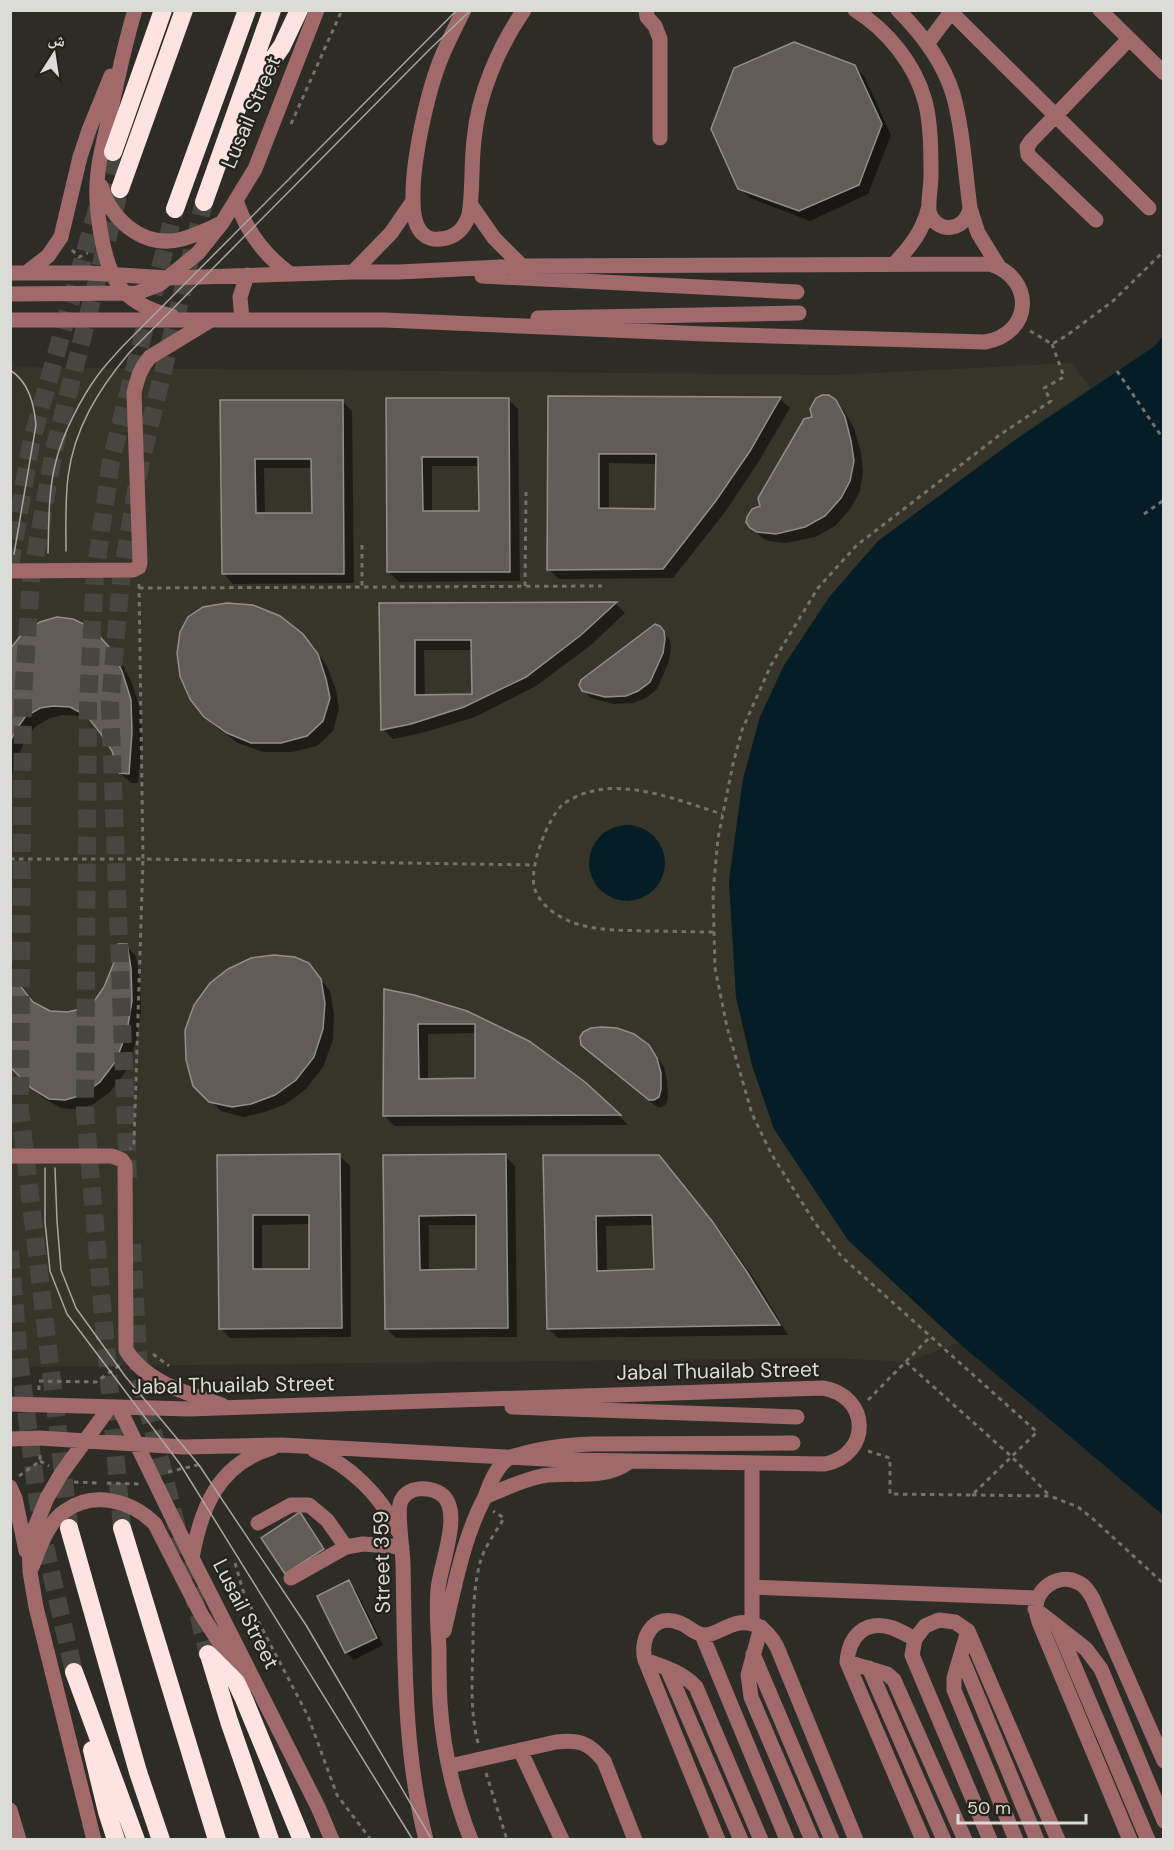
<svg xmlns="http://www.w3.org/2000/svg" width="1174" height="1850" font-family="'DM Sans','Noto Naskh Arabic',sans-serif">
  <rect width="100%" height="100%" fill="#2d2c26"/>
  <!-- built -->
  <path fill="#37352a" d="M1072 363 1091 388 1015 440 879 541 760 717 743 779 729 880 736 997 752 1065 774 1129 848 1240 959 1343 906 1362 833 1358 11 1367 10 367 832 375Z"/>
  <!-- water -->
  <path fill="#041d27" d="M1163 336V1515L959 1343 848 1240 774 1129 752 1065 736 997 729 881 743 779 760 717 783 667 830 596 878 541 1015 440 1155 346Z
    M589 863a38 38 0 1 1 76 0a38 38 0 1 1-76 0Z"/>
  <!-- shadow -->
  <path fill="#0007" fill-rule="evenodd" d="M854 66 864 76 891 135 868 194 810 221 750 198 739 188Z
    M549 398 780 399 790 408 759 461 725 512 673 578 559 579 549 570ZM609 463 657 464V510H609Z
    M508 399 518 409 520 581 399 582 389 572 387 400ZM432 466H480V512L432 513Z
    M342 401 352 411 354 583 233 584 223 573 222 402ZM264 468H313V515H265Z
    M835 401 845 412 854 428 861 453 863 472 860 491 851 508 835 526 815 537 786 543 769 541 762 538 751 527 814 418Z
    M380 604H616L625 613 591 645 536 686 475 717 422 733 393 739 383 729ZM424 650H473V696H425Z
    M659 628 670 640 671 647 669 661 657 689 646 698 633 703 614 704 591 698 583 690Z
    M302 635 313 646 327 666 336 690 339 709 333 731 317 746 292 752H263L238 743 216 727 205 716Z
    M102 640 120 660 132 683 141 712 142 743 138 783H131L120 773 113 750 95 724 81 716 63 715 50 718 35 727 25 740 16 762 10 782V651Z
    M126 946 136 956 140 979 141 1012 136 1042 126 1071 110 1092 92 1105 75 1109 61 1108 43 1098 10 1064V959L17 980 37 1005 50 1012 68 1013 81 1010 96 1001 105 988Z
    M308 965 330 991 334 1014 333 1040 323 1067 306 1089 286 1104 262 1113 243 1117 221 1111 194 1085Z
    M386 991 466 1013 584 1083 628 1125 394 1126 385 1116ZM476 1033 477 1080H428V1034Z
    M648 1047 656 1055 664 1067 667 1081 668 1097 666 1104 662 1107H657L590 1052Z
    M219 1156H340L350 1166 351 1337 230 1338 220 1328ZM310 1224 311 1271H262V1225Z
    M385 1156H505L515 1166 517 1337 396 1338 386 1328ZM429 1225H477L478 1271H429Z
    M545 1157 669 1167 722 1233 757 1283 788 1335 558 1338 548 1328ZM654 1225 655 1271 607 1272 606 1226Z
    M300 1514 307 1521 330 1557 293 1580Z
    M348 1582 356 1590 383 1645 354 1660 346 1652 319 1596Z"/>
  <!-- building -->
  <path fill="#615c57" stroke="#948e89" stroke-width="1.5" fill-rule="evenodd" d="M794 42 855 65 882 124 859 185 799 211 738 189 711 129 734 68Z
    M822 395H829L836 400 845 417 851 441 854 461 850 481 841 498 825 516 805 527 776 534 757 532 750 528 746 522 747 517 752 509 760 506 758 498 804 419 812 417 810 409 816 398Z
    M548 396 781 397 750 451 715 502 663 569 547 570ZM599 454H656L655 509 599 508Z
    M386 398H509L510 572H387ZM422 457H478L479 511H423Z
    M220 400H343L344 574H222ZM255 459H311L312 513H256Z
    M617 602 581 635 526 677 464 707 411 724 381 730 379 603ZM415 640H471L472 694 415 695Z
    M227 603 253 605 280 616 303 634 318 654 326 679 330 698 323 721 307 736 281 743H251L227 733 204 717 190 699 180 676 177 653 180 632 188 617 203 607Z
    M57 617 73 619 92 628 110 648 122 671 131 700 132 732 129 774 119 773 112 751 101 734 87 716 70 707 53 706 40 708 25 717 16 730 10 742V649L21 635 40 622Z
    M655 624 660 626 664 631 665 639 663 653 650 682 638 691 626 696 605 697 582 691 579 685 581 680Z
    M118 944H127L131 968 132 1001 127 1031 116 1061 100 1082 82 1095 65 1100 49 1099 31 1088 10 1067V973L33 1002 50 1011 68 1012 80 1009 95 1000 104 987 113 965Z
    M274 955 295 957 309 963 321 979 325 1003 323 1029 314 1057 296 1080 275 1095 251 1104 232 1107 209 1102 193 1086 186 1060 185 1030 194 1005 210 983 228 969 251 958Z
    M384 989 414 995 467 1011 529 1041 585 1082 621 1115 383 1116ZM418 1024H475V1078L419 1079Z
    M602 1027 617 1028 634 1034 649 1045 657 1058 661 1073V1089L659 1097 654 1100H649L581 1045 580 1037 583 1032 591 1028Z
    M340 1154 342 1328 219 1329 217 1155ZM253 1215H309V1269H253Z
    M506 1154 508 1328 385 1329 383 1155ZM476 1215V1269L420 1270 419 1216Z
    M543 1155H659L712 1221 747 1272 780 1325 547 1329ZM652 1215 654 1269 597 1271 596 1216Z
    M300 1512 324 1549 285 1574 261 1538Z
    M349 1580 377 1638 345 1653 317 1596Z"/>
  <g fill="none" stroke-linecap="round" stroke-linejoin="round">
    <!-- highway-tunnel -->
    <path stroke="#474641" stroke-width="18" stroke-dasharray="18 9" stroke-linecap="butt" d="M10 566 31 443 113 152
      M128 1178 110 704 121 580 140 466 204 202
      M132 1244 139 1374 208 1654
      M10 1251 19 1358 42 1533 74 1672
      M69 1524 20 1111 23 695 31 581 54 450 120 189
      M122 1528 85 1112 88 702 95 574 111 461 175 209"/>
    <!-- path -->
    <path stroke="#72716c" stroke-width="3" stroke-dasharray="4.5 4.5" stroke-linecap="butt" d="M291 124 342 10
      M72 250 79 257 88 253
      M1030 331 1052 344 1066 336 1113 301 1164 251
      M1117 371 1164 440
      M1144 514 1164 500
      M362 545V587
      M139 584 143 859 535 865
      M525 586 526 492
      M139 588 602 586
      M10 859H143L134 1143 130 1149
      M713 932C691 932 668 931 645 931 620 930 593 931 569 921 555 915 537 902 534 886 530 865 547 821 561 806 567 800 581 794 589 792 631 780 683 802 722 814
      M153 1354 169 1366
      M906 1362 1012 1457 1049 1495
      M39 1390V1381L96 1382 120 1365
      M868 1400 930 1337
      M868 1451 890 1458V1494L972 1495 1037 1432 842 1257 815 1223 772 1155 752 1114 727 1027 715 968 713 893 718 838 733 764 742 730 771 665 818 588 857 545 1001 434 1051 401 1044 388 1064 377 1052 344
      M40 1461 49 1466
      M168 1472 202 1464
      M19 1476 40 1461V1454
      M74 1482 98 1483
      M107 1483 140 1484
      M972 1495 1050 1496 1078 1507 1092 1518 1164 1584
      M235 1563 244 1594 308 1716 337 1795 371 1840
      M478 1743C470 1712 472 1678 473 1646 473 1618 473 1590 480 1563 484 1547 496 1532 504 1518L493 1511
      M486 1773 507 1840"/>
    <!-- minor -->
    <path stroke="#a06a6b" stroke-width="15" d="M135 10C124 46 117 82 109 118 105 136 100 154 98 172 94 201 101 259 118 284 129 301 152 311 172 316
      M464 10C456 26 448 41 442 56 427 92 412 162 413 200 413 211 414 226 423 234 427 238 434 240 440 239 456 238 464 229 469 215 473 191 471 165 474 140 478 95 498 48 524 10
      M646 10 647 17 655 26 660 39V138
      M855 10C887 30 915 64 925 101 931 124 931 151 931 175 931 187 928 200 929 212 937 235 966 231 970 208 965 171 963 130 953 94 943 62 922 34 898 10
      M1100 10 1164 73
      M951 12 1149 208
      M927 44 951 12 950 10
      M101 186C111 219 141 247 178 240 193 237 208 229 222 223
      M236 200C246 231 263 254 289 273
      M471 205 494 238 522 266
      M970 208 978 233 999 267
      M1096 220 1028 155 1027 147 1031 141 1129 39
      M894 264C911 246 923 231 929 206
      M353 272 391 233 413 201
      M10 273H89L168 278 353 272H399L522 266 990 264C1035 278 1033 334 985 342L705 334 385 320H10
      M26 273 48 256 61 237 80 157 89 130 111 76
      M482 276 797 292
      M10 294 137 293 160 284 198 253 222 223 255 169 317 10
      M538 318 799 313
      M242 320 240 297 247 275
      M10 571 133 570 139 567 140 562 134 393C137 380 140 368 150 357L211 320
      M10 1156H112L122 1160 125 1165 126 1350C146 1383 187 1393 222 1405
      M10 1404 189 1409 823 1388C870 1396 872 1454 825 1464L563 1460 282 1445 184 1447 39 1438 10 1439
      M512 1407 797 1417
      M119 1408 192 1558 318 1807 332 1840
      M314 1450C351 1466 380 1495 398 1531
      M752 1463V1624
      M10 1487 15 1498 26 1551
      M485 1497C490 1484 496 1466 509 1458 512 1456 518 1455 522 1454 545 1447 568 1445 592 1444L793 1443
      M258 1523 291 1505H309L327 1520 346 1547
      M192 1558C201 1508 218 1464 272 1448
      M32 1567C40 1547 47 1523 65 1511 94 1490 132 1501 155 1524L201 1614 247 1685
      M291 1578 346 1547 363 1544 402 1547
      M752 1587 1038 1598
      M1035 1609 1086 1649 1101 1669 1164 1821
      M761 1627 748 1675 751 1697 812 1840
      M1059 1630 1148 1840
      M444 1631C455 1586 463 1538 485 1497 504 1489 522 1480 542 1476 572 1471 602 1481 629 1462
      M968 1631 954 1678V1690L1016 1840
      M702 1635 787 1840
      M915 1639C908 1635 900 1631 893 1628 865 1619 849 1636 847 1662L923 1840
      M753 1654 832 1840
      M961 1656 1037 1840
      M645 1660C664 1667 682 1672 696 1687L761 1840
      M847 1662 887 1674 894 1680 965 1840
      M667 1668 741 1840
      M869 1668 944 1840
      M520 1750 562 1840
      M450 1766 556 1742C579 1739 589 1743 604 1761L635 1840
      M10 1810 19 1840
      M94 1840 36 1607 30 1572 29 1547 33 1532 47 1498 61 1474 109 1408
      M426 1840C403 1750 405 1656 403 1564 403 1550 396 1512 401 1501 408 1486 429 1486 441 1494 464 1510 440 1565 438 1589 436 1609 438 1629 439 1648 439 1666 439 1685 440 1703 443 1749 454 1797 471 1840
      M718 1840 645 1660C639 1638 654 1612 680 1623 689 1626 695 1635 705 1635 712 1635 720 1630 727 1627 750 1616 766 1627 777 1647L856 1840
      M990 1840 912 1655 915 1639 925 1626 939 1620 955 1622 968 1631 1058 1840
      M1130 1840 1039 1622C1038 1618 1036 1613 1036 1608 1036 1588 1059 1573 1077 1582 1085 1585 1089 1592 1093 1599L1164 1761"/>
    <!-- highway -->
    <path stroke="#fee3e2" stroke-width="18" d="M248 95 282 46 299 10
      M113 152 163 10
      M120 189 184 10
      M204 202 272 10
      M175 209 247 10
      M69 1528 138 1772 161 1840
      M122 1528 217 1840
      M208 1654 236 1682 244 1699 302 1840
      M209 1655 229 1721 270 1840
      M74 1672 136 1840
      M92 1750 107 1812 116 1840"/>
    <!-- tram -->
    <path stroke="#a7a6a2" stroke-width="1.5" d="M10 370C29 382 34 404 36 425L14 554
      M66 551C66 527 65 501 68 477 74 428 99 389 129 353L429 50 471 10
      M48 553C49 523 48 491 56 461 63 433 81 398 98 375 105 365 114 356 122 347L457 10
      M45 1168V1222L50 1271 67 1314 180 1464 413 1840
      M55 1168 57 1221 61 1270 76 1308 125 1376 199 1465 306 1625 432 1840"/>
  </g>
  <g text-anchor="middle" dominant-baseline="central" stroke-width="4.5" stroke-linejoin="round" paint-order="stroke">
    <!-- street labels -->
    <g font-size="21" fill="#dbdbd7" stroke="#23221c">
      <text transform="translate(251 112) rotate(-67)">Lusail Street</text>
      <text transform="translate(718 1371) rotate(-1)">Jabal Thuailab Street</text>
      <text transform="translate(233 1385) rotate(-1)">Jabal Thuailab Street</text>
      <text transform="translate(382 1562) rotate(-91)">Street 359</text>
      <text transform="translate(246 1614) rotate(63)">Lusail Street</text>
    </g>
  </g>
  <!-- border -->
  <rect width="1174" height="1850" fill="none" stroke="#dbdbd7" stroke-width="24"/>
  <!-- north arrow -->
  <g transform="translate(54 54) rotate(12)" stroke="#23221c" stroke-width="4.5" paint-order="stroke">
  <path d="M0-4.5L10 22L0 15L-10 22Z" fill="#dbdbd7"/>
  <text y="-9" font-size="16" font-weight="bold" text-anchor="middle" fill="#dbdbd7">ش</text>
  </g>
  <!-- scale -->
  <path d="M958 1814v9h128v-9" fill="none" stroke="#dbdbd7" stroke-width="3"/>
  <text x="967" y="1814" font-size="18" fill="#dbdbd7" stroke="#23221c" stroke-width="4.5" paint-order="stroke">50 m</text>
</svg>
